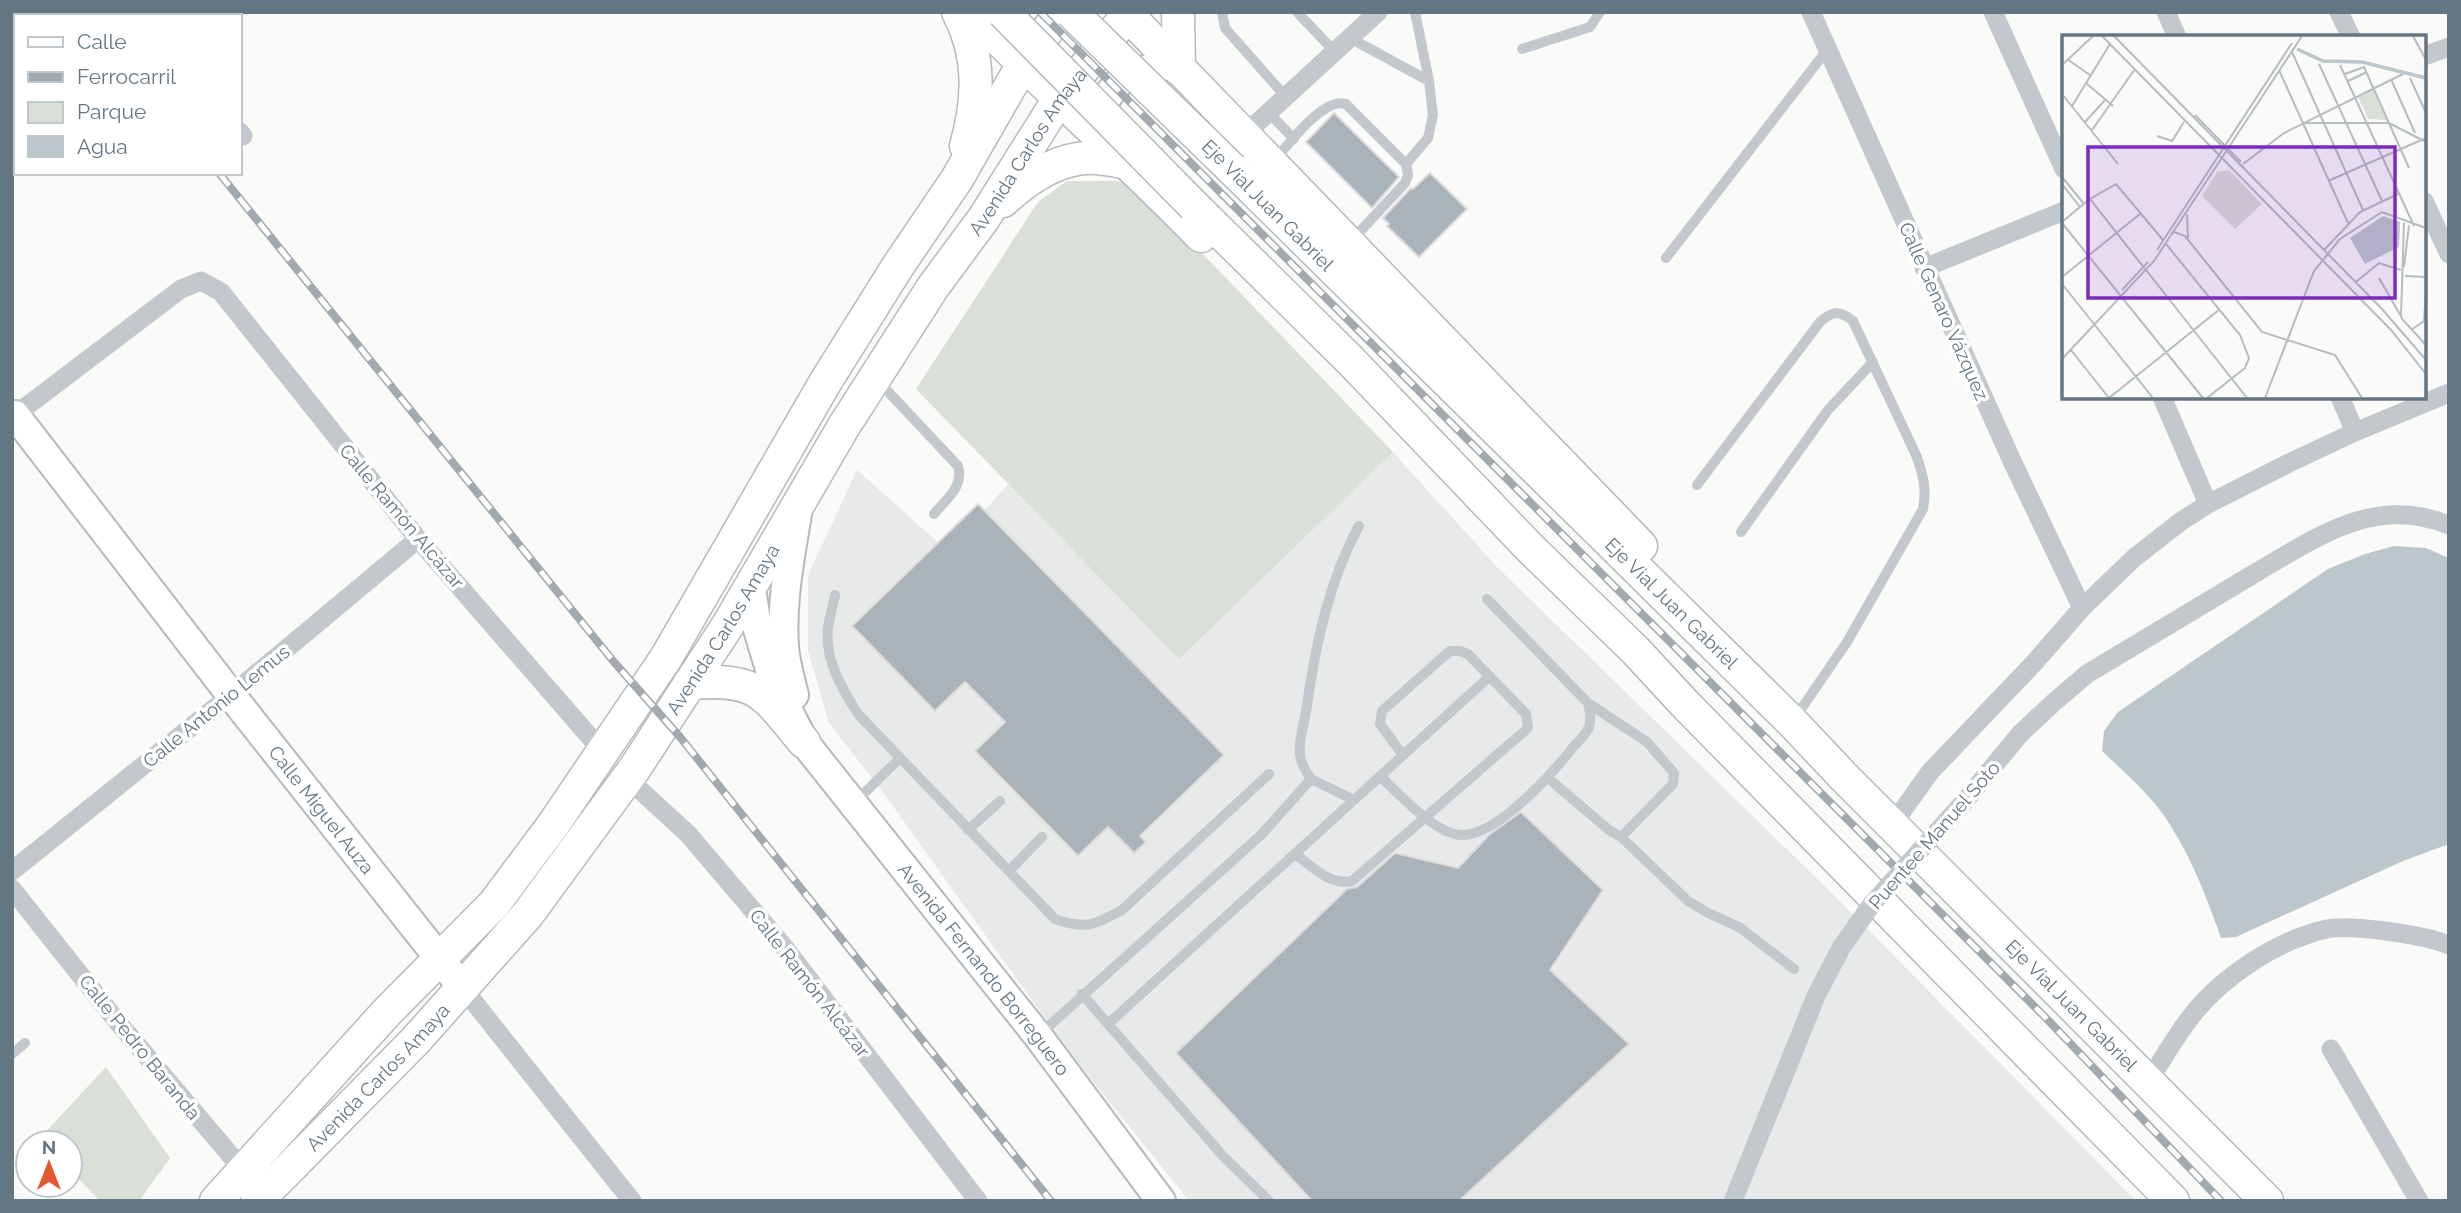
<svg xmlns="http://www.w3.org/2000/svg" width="2461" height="1213" font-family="Raleway,sans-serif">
  <rect width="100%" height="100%" fill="#fafaf8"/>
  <!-- built -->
  <path fill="#e8e9e9" d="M1393 452 1496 566 1840 901 2136 1201H1189L1066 1048 885 795 829 723 808 651V575L857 470 949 552 1008 484 1179 658Z"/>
  <!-- green -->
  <path fill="#dadfd7" d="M1067 181H1133L1393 452 1179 659 916 389 1038 202Z
    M106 1067 170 1158 139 1201H100L70 1170V1143H43L39 1139Z"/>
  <!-- water -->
  <path fill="#bbc7cb" d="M2394 546 2426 548 2449 558V844L2403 861 2236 937 2221 938C2207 898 2192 859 2169 823 2152 796 2125 773 2102 751L2104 731 2118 712 2328 569 2365 554Z"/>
  <!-- building -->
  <path fill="#aab3b9" stroke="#dcdcda" stroke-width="2" d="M1334 113 1399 177 1372 208 1306 142Z
    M1430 173 1467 209 1419 257 1387 226 1389 224 1383 218 1411 188 1413 189Z
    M978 504 1224 755 1140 836 1146 842 1134 853 1108 827 1078 856 975 751 1005 722 965 682 935 711 852 626Z
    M1521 812 1603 890 1550 970 1629 1044 1459 1201H1312L1176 1053 1347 889 1357 887 1395 853 1458 868 1490 834Z"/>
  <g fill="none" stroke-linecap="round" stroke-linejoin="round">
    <defs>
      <g id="secondary">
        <path d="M1092 129C1114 78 1120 73 1174 64"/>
        <path id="s1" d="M12 418 15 415 231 695 462 987"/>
        <path id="s2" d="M751 589 757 626 774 683 804 742 1038 1036 1161 1201"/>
        <path d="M794 695C790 679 785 662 784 646 781 600 790 558 797 514"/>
      </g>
      <g id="primary">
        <path d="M958 12C981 55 979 100 966 146"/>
        <path d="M971 12C1046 88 1126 159 1201 236"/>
        <path d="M1125 12 1641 546"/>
        <path d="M1178 12 1179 69"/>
        <path id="s3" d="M1232 169 1792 722 1844 777 2267 1201"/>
        <path d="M1003 201C1028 178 1061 156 1096 158 1107 159 1119 161 1129 163"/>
        <path d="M1194 206 1350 360 1530 548 1636 651 1685 704 2173 1201"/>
        <path d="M690 683C759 678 762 692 804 742"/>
        <path d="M216 1201 386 1013 494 904 553 825 666 658 826 381 898 266 957 179 1023 64 1052 24 1065 12"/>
        <path id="s4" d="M257 1201 415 1041 528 914 635 768 728 625 844 426 933 287 984 218 1059 99 1130 12"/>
      </g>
    </defs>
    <!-- secondary casing -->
    <use href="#secondary" stroke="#b3babf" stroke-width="32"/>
    <!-- primary casing -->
    <use href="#primary" stroke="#b5babe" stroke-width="35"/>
    <!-- lane -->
    <path stroke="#c3c8cc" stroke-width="10" d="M1222 12 1225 28 1285 96
      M1297 12 1334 51
      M1350 38 1429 81 1415 12
      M1522 49 1590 27 1600 12
      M1268 112 1294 139
      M1274 161C1288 145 1323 97 1346 104L1406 164 1408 175 1405 183 1352 240
      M1406 164 1428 138 1433 115 1429 81
      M1666 258 1827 50
      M878 381 958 466C964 487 946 499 934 514
      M1697 485 1820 322C1832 311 1840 310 1853 321L1916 455C1923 474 1927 489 1923 509L1847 642 1795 718
      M1741 532 1828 410 1873 362
      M835 595C833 605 830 616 828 627 824 658 842 689 858 714L1055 919C1086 930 1094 925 1122 910L1269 774
      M1588 703 1647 742 1674 773 1673 784 1621 837
      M1380 776C1399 794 1436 835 1462 835 1498 835 1553 773 1574 746 1579 741 1585 735 1588 729 1592 720 1590 712 1588 703L1487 599
      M1548 778 1609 830 1621 837 1688 901 1708 913 1739 927 1794 969
      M1311 779 1354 800
      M854 803 899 759
      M968 830 1000 801
      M1295 854C1312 866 1330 886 1352 881L1528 728 1526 714 1468 654 1460 651H1450L1382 711 1380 724 1402 754
      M1009 871 1042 837
      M1082 994 1222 1155 1269 1201
      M1108 1024 1490 676
      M1039 1035 1262 834 1311 779C1305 771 1302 765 1300 755 1298 741 1304 725 1306 712 1315 648 1328 583 1359 526
      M12 1054 25 1043"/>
    <!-- street -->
    <path stroke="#c3c8cc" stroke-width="19" d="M145 12 148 16
      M1811 12 2012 461 2082 608
      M1993 12 2064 169
      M2166 12 2177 37
      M2339 12 2351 37
      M2424 56 2449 47
      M240 132 243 136
      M1244 135 1378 12
      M2424 201 2449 254
      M1924 268 2064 211
      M2162 397 2208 504
      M2340 397 2355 432
      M15 415 181 289 201 281 221 292 418 539 603 752
      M2257 572C2319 536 2375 495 2449 525
      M628 779 688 834 785 948 978 1201
      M1893 824 1930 772 2034 663 2082 608 2134 558 2180 522 2208 504 2289 463 2355 432 2449 393
      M12 871 231 695 418 539
      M12 889 116 1020 249 1177
      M462 987 632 1201
      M2331 1049 2419 1201
      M2149 1081C2162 1060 2175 1037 2190 1018 2221 977 2277 940 2327 929 2352 924 2425 935 2449 945"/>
    <!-- secondary -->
    <use href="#secondary" stroke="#fff" stroke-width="28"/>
    <!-- primary -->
    <use href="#primary" stroke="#fff" stroke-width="32"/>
    <defs>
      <path id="rail" d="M89 12 92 16
        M1040 12 2045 1017 2221 1201
        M219 173 614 662 680 737 1051 1201"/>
    </defs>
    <!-- rail casing -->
    <use href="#rail" stroke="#a2aab0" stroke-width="8"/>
    <!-- rail -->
    <use href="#rail" stroke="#fff" stroke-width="5" stroke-dasharray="16" stroke-linecap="butt"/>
    <defs>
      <path id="primary-bridge" d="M1003 12 1194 206
        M1071 12 1232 169"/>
    </defs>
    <!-- primary-bridge casing -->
    <use href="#primary-bridge" stroke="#b5babe" stroke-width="35" stroke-linecap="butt"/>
    <!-- street-bridge -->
    <path stroke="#c3c8cc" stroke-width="19" d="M1733 1201 1816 996 1841 948 1872 904 1963 803 2020 734 2053 703 2087 674 2257 572"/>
    <!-- primary-bridge -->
    <use href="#primary-bridge" stroke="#fff" stroke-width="32"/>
  </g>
  <g text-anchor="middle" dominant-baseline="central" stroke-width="7" stroke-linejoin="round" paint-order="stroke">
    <!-- street labels -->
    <g font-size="19" fill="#657683" stroke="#fff">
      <text stroke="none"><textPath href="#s4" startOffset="1307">Avenida Carlos Amaya</textPath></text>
      <text transform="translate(1268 205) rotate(45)">Eje Vial Juan Gabriel</text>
      <text transform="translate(1944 311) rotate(66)">Calle Genaro Vázquez</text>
      <text transform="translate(402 516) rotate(50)">Calle Ramón Alcázar</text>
      <text stroke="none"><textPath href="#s3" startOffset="618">Eje Vial Juan Gabriel</textPath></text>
      <text stroke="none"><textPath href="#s4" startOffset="740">Avenida Carlos Amaya</textPath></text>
      <text transform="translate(216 706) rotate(-39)">Calle Antonio Lemus</text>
      <text stroke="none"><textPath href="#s1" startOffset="504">Calle Miguel Auza</textPath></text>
      <text transform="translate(1934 835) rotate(-49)">Puentee Manuel Soto</text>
      <text stroke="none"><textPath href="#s2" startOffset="453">Avenida Fernando Borreguero</textPath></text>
      <text transform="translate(810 983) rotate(52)">Calle Ramón Alcázar</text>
      <text stroke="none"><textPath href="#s3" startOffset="1185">Eje Vial Juan Gabriel</textPath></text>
      <text transform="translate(140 1047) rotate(51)">Calle Pedro Baranda</text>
      <text stroke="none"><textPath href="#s4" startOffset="173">Avenida Carlos Amaya</textPath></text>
    </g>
  </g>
  <!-- overview -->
  <g transform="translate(2062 35)">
    <rect width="364" height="364" fill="#fafaf8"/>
    <path d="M311 55 325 85 306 84 296 62ZM167 135 200 169 173 194 140 161 155 137Z" fill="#dadfd7"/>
    <path d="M321 181 338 187 337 212 303 229 288 203Z" fill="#bbc7cb"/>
    <path fill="none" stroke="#bbc7cb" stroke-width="3.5" d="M235 14 261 26 300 27 364 43"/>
    <path fill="none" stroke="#b5bdc2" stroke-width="2" d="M40 1 329 295 364 339M52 1 320 274 364 325M351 1 364 25M230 17 301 175M5 24 28 40M257 29 320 166M0 30 31 1M278 30 352 191M217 35 286 188M283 39 302 32 347 133M348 43 364 78M329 44 353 98M286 46 305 37M24 48 51 71M0 59 56 129M10 71 48 9M133 80 179 127M23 87 43 65M241 88H327L364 107M30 95 73 34M95 101 110 106 122 87M181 129 222 98 341 39M364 135V176M0 142 22 169M266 146 364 103M0 149 18 172 28 164 83 234M28 164 54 149 101 205M125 179 126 203M0 187 18 172M0 188 141 363M112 197 123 201 200 297 273 320 300 363M104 209 178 300 187 323 183 333 145 363M95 215 230 8M262 215 298 177 338 158M342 232 347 190M84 235 185 363M343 241 364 242M0 242 78 179M317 243 341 285 364 310M294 247 317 228 339 235M0 249 32 289M60 255 86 227M339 282 342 188M32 289 91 363M349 295 362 286 364 256M9 315 47 363M0 324 92 226 240 1M47 363 158 274M203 363 252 236 278 204 320 177 364 193"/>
    <path fill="#7b2cbf" fill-opacity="0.15" stroke="#7b2cbf" stroke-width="3.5" d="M26 112H333V263H26Z"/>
    <rect width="364" height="364" fill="none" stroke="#657683" stroke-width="3.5"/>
  </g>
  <!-- border -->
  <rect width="2461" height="1213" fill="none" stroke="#657683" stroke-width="28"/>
  <!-- legend -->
  <rect x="14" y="14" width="228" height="161" fill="#ffffff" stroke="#c1c8cd" stroke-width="2"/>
  <rect x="28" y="37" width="35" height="10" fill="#ffffff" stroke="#c1c8cd" stroke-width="2"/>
  <text x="77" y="49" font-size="21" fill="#657683">Calle</text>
  <rect x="28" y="72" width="35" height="10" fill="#a2aab0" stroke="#c1c8cd" stroke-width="2"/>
  <text x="77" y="84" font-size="21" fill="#657683">Ferrocarril</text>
  <rect x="28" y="102" width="35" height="21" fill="#dadfd7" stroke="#c1c8cd" stroke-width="2"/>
  <text x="77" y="119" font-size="21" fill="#657683">Parque</text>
  <rect x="28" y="136" width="35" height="21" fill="#bbc7cb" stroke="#c1c8cd" stroke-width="2"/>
  <text x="77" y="154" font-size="21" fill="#657683">Agua</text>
  <!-- north arrow -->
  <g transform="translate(49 1164)"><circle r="33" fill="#ffffff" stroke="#c1c8cd" stroke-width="2"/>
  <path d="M0-5L12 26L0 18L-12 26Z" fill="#e4572e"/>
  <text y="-10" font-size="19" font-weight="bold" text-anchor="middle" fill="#657683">N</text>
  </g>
</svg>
